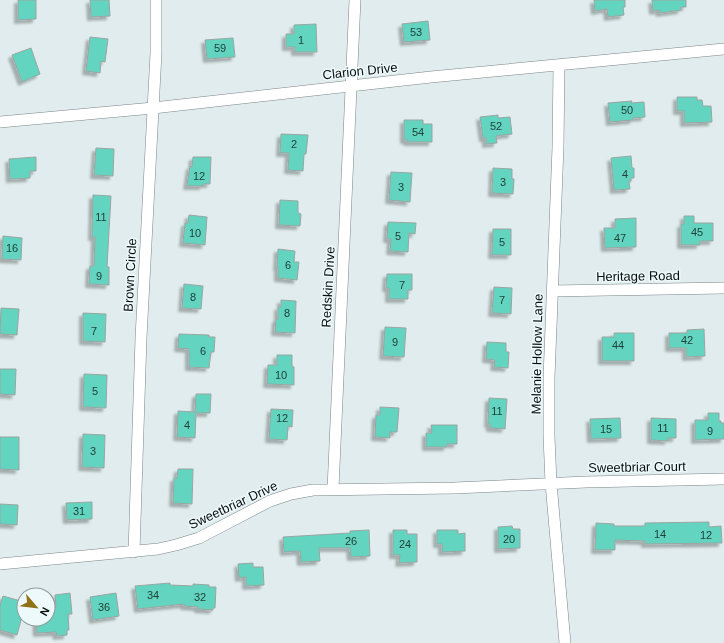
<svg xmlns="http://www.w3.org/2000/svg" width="724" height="643" font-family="Arial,sans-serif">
  <defs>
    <filter id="shadow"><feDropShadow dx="-3.5" dy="3.5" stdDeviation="1" flood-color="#0004"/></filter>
  </defs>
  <rect width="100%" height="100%" fill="#e0eced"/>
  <!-- building -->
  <path fill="#63d4bf" stroke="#9aa5a2" filter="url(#shadow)" d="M18 0H36V19L18 20Z
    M90 0H109L110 16 91 17Z
    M594 0H625V7H623L624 15 608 17 607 9 595 11Z
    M652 0H686V7H681V10L660 13 659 10 653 11Z
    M428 21 430 40 404 42 402 24Z
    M316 24 317 52H295V47H286V34H294V25Z
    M90 37 108 39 105 62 101 61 100 73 86 71Z
    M233 38 235 57 207 59 205 40Z
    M31 48 40 74 22 82 12 55Z
    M677 97H697V100H702L703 106H711L712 122 684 123V111H677Z
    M632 101 631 103 644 102 645 117 633 118V120L610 122 608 103Z
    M498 115V118L510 117 512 134 496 136 497 143 486 144V138H483L480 117Z
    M404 120H423V124H432V142H407L408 140H404Z
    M281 134 308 135 306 154H304L303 171 288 170 289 153H280Z
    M96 148 114 149 113 176 94 175Z
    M631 156 632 168H634V178H631V181H629L630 189 614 190 611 158Z
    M36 157V171H30V178L10 179 9 159Z
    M193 157H211L210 184H203V186H187L190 166 192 167Z
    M493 168 512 169V179H514L513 194 492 193Z
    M391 172 412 173 410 202 389 200Z
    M93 195 111 196 107 267H109V285L89 284 90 266H94L95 237H92Z
    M280 200 298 201V213L301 214 300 226 279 225Z
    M189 215 207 217 205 245 183 243 185 223H188Z
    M684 216H694V223H713V241H700V245H681V224H684Z
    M636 218V247L605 248 604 228H615V219Z
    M388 222 416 223 415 234 409 233 408 252 390 251 391 239H387Z
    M493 229H511V255H492Z
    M3 236 22 238 21 260 2 259Z
    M278 249 295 251 294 262H299L297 280 278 278V267H277Z
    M387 274H412V290H408V299H389V288H386Z
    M184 284 203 286 201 309 182 308Z
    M494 287 512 288 511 314 492 313Z
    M281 300 296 301 295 333 275 332 276 319H278V307H281Z
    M1 308 19 309 17 335 0 334Z
    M83 313 106 314 105 342 83 341Z
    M385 327 406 328 404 357 383 356Z
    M704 329 705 356 686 357V348H669V333H687V330Z
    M614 333H634V361H602V337H614Z
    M179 334 209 335V337H215L214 352H211L209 368 189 367V349L178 348Z
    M487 342 506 343V352H509L508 368 494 367 495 360 486 359Z
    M277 355H292V366L294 367V385L267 384 268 365H277Z
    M0 369H16L15 395 0 394Z
    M84 374 107 375 106 408 83 407Z
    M196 394H211L210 413H196L195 438 177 437 178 411 195 412Z
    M489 398 507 399 505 429 490 428V424H488Z
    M380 407 399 408 397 432H390V438L375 437 376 415H380Z
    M271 409 293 410 292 427 288 426 287 440 269 439Z
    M708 413H719V421H721V423H724V439L695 440V420H708Z
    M620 418 621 438 591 439 590 419Z
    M651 418 676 419V438H668V441L651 440Z
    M431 425H457V444H447V447H426V433H432Z
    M83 434 105 435 104 468 82 467Z
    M0 437H19V470L0 469Z
    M178 469H193L192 504 173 503 174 478H177Z
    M92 502V519L67 520 66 503Z
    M0 504 18 505 17 525 0 524Z
    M709 522V527L721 526 722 543 645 544V541L615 540V550H595L596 523 614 524V526H645V523Z
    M512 526 513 529H520V548L498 549V527Z
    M369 530 370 556 351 557 350 548H319L320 561 301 562 300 551 284 552 283 537 350 533V531Z
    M393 530H407V534H417V562L399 563 400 555H393Z
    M437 530H458V534L465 533V551L442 552V544H437Z
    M253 563V567H263L264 585 246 586V577L239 578 238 564Z
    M170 583V585L193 586V584L209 585V587H216L215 608H213V610L198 609V607L184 606V604L138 609 135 586Z
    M70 593 72 614H68L69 630H67V635L57 636 56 632 37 633 36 619H48V611H51V608L56 607 55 595Z
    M116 593 119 616 93 620 90 597Z
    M3 596 24 602 22 613H23L17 635 0 630V605Z"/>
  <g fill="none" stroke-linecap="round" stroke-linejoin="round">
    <defs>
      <path id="street" d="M559 65 558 147 549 378V436L551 483 565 643
        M0 122 153 108 431 77 724 49
        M552 291 724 288
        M333 489 355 0
        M134 552 141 338 156 53V0
        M0 564 158 549 176 545 199 538 270 501 291 494 313 490 455 488 586 482 724 479"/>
    </defs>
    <!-- street casing -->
    <use href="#street" stroke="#7b8687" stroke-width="12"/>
    <!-- street -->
    <use href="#street" stroke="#fff" stroke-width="11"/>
  </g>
  <g text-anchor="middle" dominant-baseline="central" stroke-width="3" stroke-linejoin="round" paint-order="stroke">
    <!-- number labels -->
    <g font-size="11" fill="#20403a">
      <text x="416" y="32">53</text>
      <text x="301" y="40">1</text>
      <text x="220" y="48">59</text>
      <text x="627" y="110">50</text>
      <text x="496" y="126">52</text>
      <text x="418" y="132">54</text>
      <text x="294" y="144">2</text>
      <text x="625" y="174">4</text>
      <text x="199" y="176">12</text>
      <text x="503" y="182">3</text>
      <text x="401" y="187">3</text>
      <text x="101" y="217">11</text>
      <text x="697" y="232">45</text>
      <text x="195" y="233">10</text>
      <text x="398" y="236">5</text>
      <text x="620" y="238">47</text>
      <text x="502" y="242">5</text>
      <text x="12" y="248">16</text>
      <text x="288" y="265">6</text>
      <text x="99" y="276">9</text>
      <text x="402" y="285">7</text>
      <text x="193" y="297">8</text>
      <text x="502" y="300">7</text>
      <text x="287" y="313">8</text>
      <text x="94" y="331">7</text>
      <text x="687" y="340">42</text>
      <text x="395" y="342">9</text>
      <text x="618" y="345">44</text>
      <text x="203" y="351">6</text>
      <text x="281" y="375">10</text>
      <text x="95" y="391">5</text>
      <text x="497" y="411">11</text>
      <text x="282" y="418">12</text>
      <text x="187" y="425">4</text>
      <text x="663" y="428">11</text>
      <text x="606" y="429">15</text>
      <text x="710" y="431">9</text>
      <text x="93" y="451">3</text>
      <text x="79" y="511">31</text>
      <text x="660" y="534">14</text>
      <text x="706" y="535">12</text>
      <text x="509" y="539">20</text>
      <text x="351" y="541">26</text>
      <text x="405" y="544">24</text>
      <text x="153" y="595">34</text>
      <text x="200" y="597">32</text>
      <text x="104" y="607">36</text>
    </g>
    <!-- street labels -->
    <g font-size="13" fill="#0a0e0e" stroke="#edf9fa">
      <text transform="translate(360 71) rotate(-6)">Clarion Drive</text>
      <text transform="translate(130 275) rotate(-87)">Brown Circle</text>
      <text transform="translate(638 276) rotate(-1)">Heritage Road</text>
      <text transform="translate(328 287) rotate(-87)">Redskin Drive</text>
      <text transform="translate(537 354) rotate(-89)">Melanie Hollow Lane</text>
      <text transform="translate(637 467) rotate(-1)">Sweetbriar Court</text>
      <text transform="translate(233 505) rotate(-25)">Sweetbriar Drive</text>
    </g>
  </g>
  <!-- north arrow -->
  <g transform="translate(36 607) rotate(118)"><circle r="19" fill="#edf9fa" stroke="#929b9c"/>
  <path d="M0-3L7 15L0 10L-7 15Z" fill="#927118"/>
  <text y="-6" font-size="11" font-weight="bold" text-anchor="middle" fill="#0a0e0e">N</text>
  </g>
</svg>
